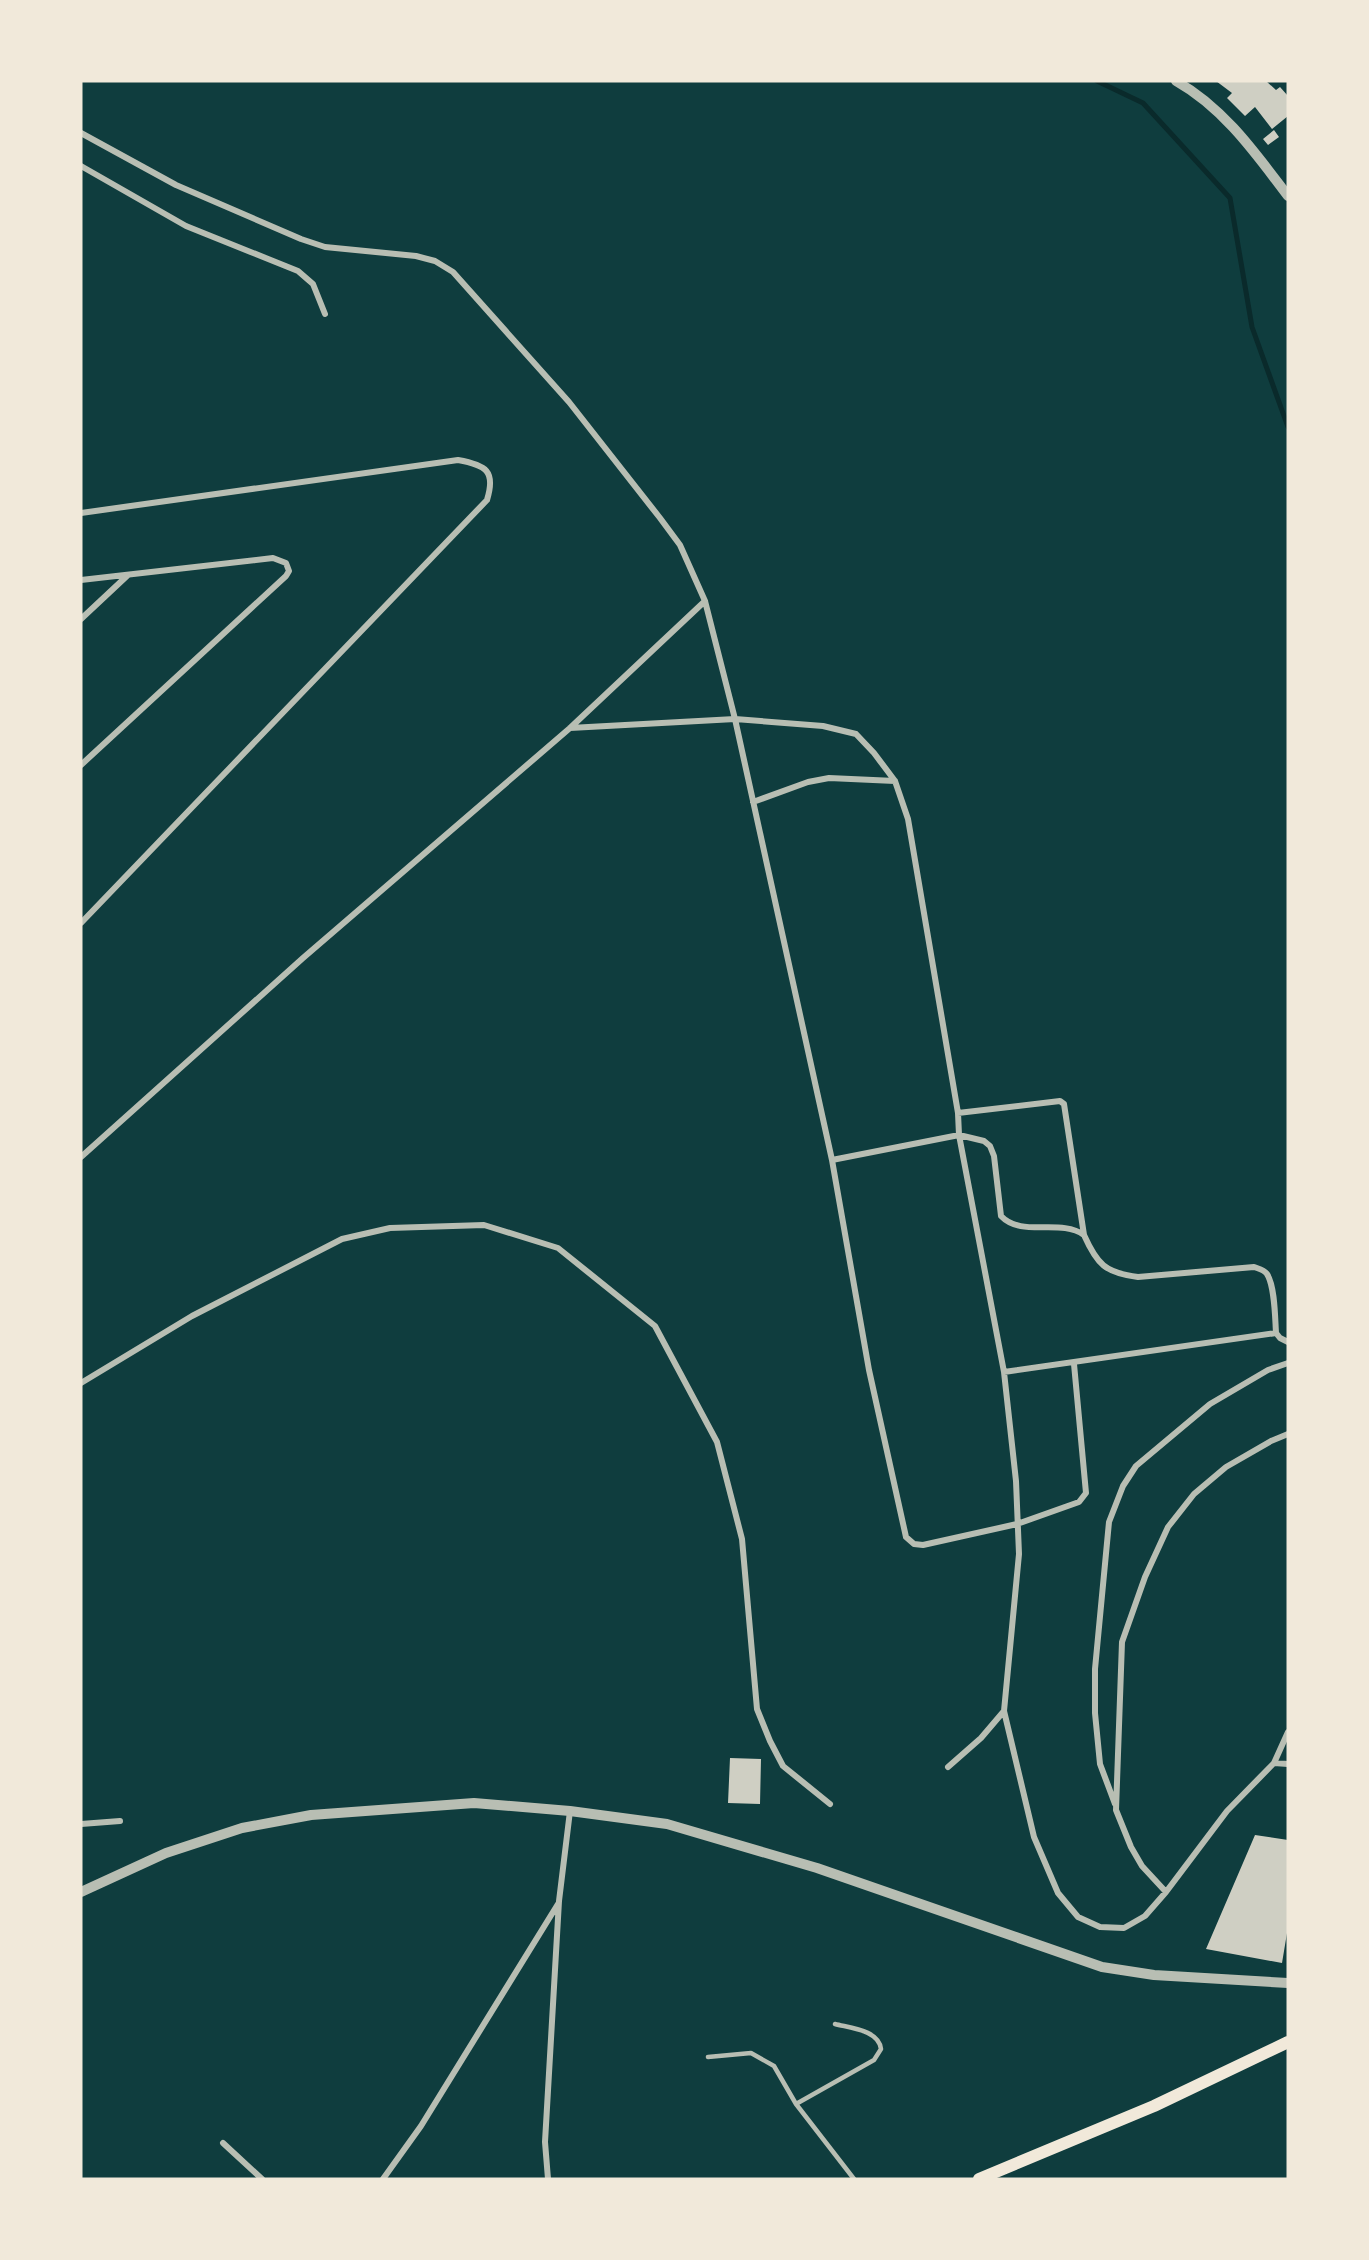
<svg xmlns="http://www.w3.org/2000/svg" width="1369" height="2260" font-family="'Varela Round',sans-serif">
  <rect width="100%" height="100%" fill="#0f3d3e"/>
  <g fill="none" stroke-linecap="round" stroke-linejoin="round">
    <!-- stream -->
    <path stroke="#0a2a2b" stroke-width="5" d="M1097 81 1143 103 1230 198 1252 327 1288 427"/>
  </g>
  <!-- building -->
  <path fill="#cfcfc3" d="M1216 81H1266L1276 90 1280 87 1288 96V116L1272 129 1255 107 1245 116 1227 98 1232 93Z
    M1274 130 1279 137 1268 145 1263 139Z
    M730 1758 761 1759 760 1804 728 1803Z
    M1255 1835 1288 1840V1927L1282 1963 1206 1949Z"/>
  <g fill="none" stroke-linecap="round" stroke-linejoin="round">
    <!-- service -->
    <path stroke="#b8beb3" stroke-width="4.5" d="M708 2057 751 2053 774 2066 796 2104 854 2179
      M796 2104 874 2060 881 2049C879 2030 850 2028 835 2024"/>
    <!-- minor -->
    <path stroke="#b8beb3" stroke-width="6" d="M81 133 176 185 301 239 325 247 416 256 435 261 453 272 569 402 660 518 680 545 705 601 735 719 832 1160 869 1370 906 1537 914 1544 923 1545 1017 1524 1079 1502 1086 1493 1074 1364
      M81 166 186 226 298 271 313 284 325 314
      M81 513 458 460C486 465 496 471 487 500L81 923
      M81 580 273 558 286 563 289 571 286 576 81 765
      M81 619 128 575
      M570 728 735 719 823 726 856 734 874 753 895 781 908 819 958 1113 959 1135 1004 1372 1016 1481 1019 1554 1004 1711 981 1738 948 1767
      M753 802 808 782 829 778 895 781
      M958 1113 1060 1101 1064 1104 1084 1235C1097 1264 1105 1273 1138 1277L1254 1267C1259 1269 1263 1269 1267 1274 1275 1286 1275 1318 1276 1333L1280 1338 1288 1342
      M81 1157 303 958 570 728 705 601
      M832 1160 959 1135 984 1141 990 1146 994 1156 1001 1216C1022 1238 1060 1218 1084 1235
      M1004 1372 1276 1333
      M81 1383 192 1316 342 1239 390 1228 484 1225 558 1248 655 1326 717 1442 742 1539 757 1709 770 1741 783 1766 830 1804
      M1004 1711 1034 1837 1058 1893 1078 1917 1100 1927 1124 1928 1145 1916 1166 1892 1227 1811 1274 1763 1288 1732
      M1274 1763 1288 1764
      M1115 1804 1100 1764 1095 1713V1669L1109 1522 1123 1486 1136 1466 1210 1404 1268 1370 1288 1363
      M81 1824 120 1821
      M1166 1892 1142 1866 1131 1847 1116 1810 1122 1642 1145 1577 1168 1527 1194 1494 1226 1467 1271 1441 1288 1434
      M223 2143 262 2179
      M383 2179 421 2126 558 1904
      M548 2179 545 2142 559 1901 570 1811"/>
    <!-- tertiary -->
    <path stroke="#b8beb3" stroke-width="10" d="M1176 81C1224 108 1256 154 1288 196
      M81 1892 166 1853 242 1828 311 1815 474 1803 570 1811 667 1824 817 1868 1102 1967 1154 1975 1288 1983"/>
    <!-- secondary -->
    <path stroke="#f1e9da" stroke-width="12" d="M979 2179 1154 2106 1288 2042"/>
  </g>
  <!-- border -->
  <rect width="1369" height="2260" fill="none" stroke="#f1e9da" stroke-width="165"/>
</svg>
